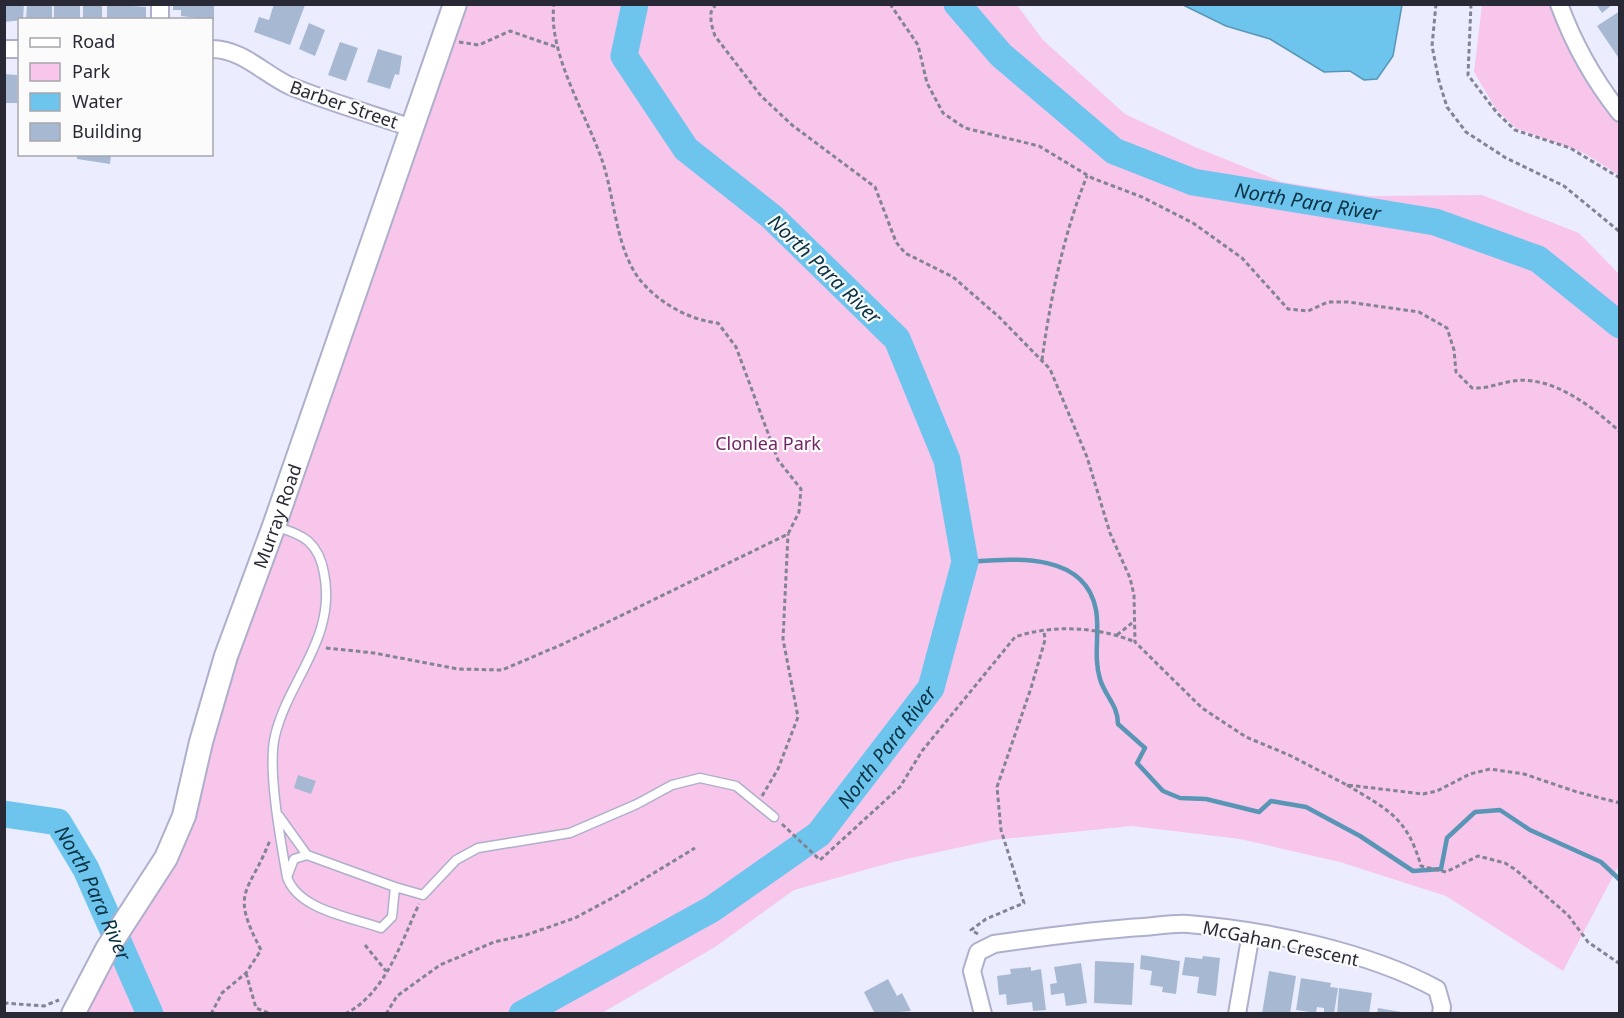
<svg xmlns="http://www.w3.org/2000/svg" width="1624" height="1018" font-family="'Noto Sans',sans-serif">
  <rect width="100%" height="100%" fill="#ebedff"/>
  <!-- green -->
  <path fill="#f8c5eb" d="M455 5H1017L1043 40 1125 114 1195 147 1282 182 1369 196 1482 195 1579 233 1619 274V865L1563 971 1446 896 1340 862 1240 839 1132 826 993 840 893 862 794 890 715 947 602 1013 73 1014 166 858Z
    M1482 5H1550L1575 60 1590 87 1619 125V175L1584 153 1516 128 1496 109 1474 72Z"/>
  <!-- water -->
  <path fill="#6dc5ee" stroke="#5996b6" stroke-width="1.5" d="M1183 5V4L1402 5 1393 56 1377 79 1364 80 1350 71 1324 72 1270 39 1226 26Z"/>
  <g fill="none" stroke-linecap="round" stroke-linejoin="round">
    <!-- stream -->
    <path stroke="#5996b6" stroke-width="4.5" d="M965 562C1011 559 1085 550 1096 610 1100 632 1093 657 1100 679 1105 696 1118 705 1118 724L1145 748 1137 763 1163 791 1180 798 1206 799 1259 812 1271 801 1306 807 1360 836 1413 871 1441 869 1447 838 1475 812 1500 810 1530 830 1601 862 1620 880"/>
    <!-- river -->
    <g stroke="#6dc5ee" stroke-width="27">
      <path id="s1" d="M957 4 1001 55 1114 151 1193 182 1435 222 1538 259 1620 325"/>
      <path id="s2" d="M4 814 58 822 86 869 150 1014"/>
      <path id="s3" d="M522 1014 712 909 819 834 931 688 965 562 947 460 897 339 772 217 686 149 624 56 635 4"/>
    </g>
  </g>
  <!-- building -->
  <path fill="#a7b9d2" d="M4 4H24L23 20 4 22Z
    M27 4H52V20H26Z
    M54 4H80V20H54Z
    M83 4H102V20H83Z
    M107 4 146 7V20H107Z
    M173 4H214V20L181 16V10H173Z
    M274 4 305 5 290 45 254 32 259 17 269 20Z
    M1596 4H1613L1602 13Z
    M1620 11V60L1597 26Z
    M309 23 325 30 315 56 299 49Z
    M340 42 358 48 346 81 328 75Z
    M378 49 402 56 399 75 395 74 390 89 367 82Z
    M4 74 17 75V103H4Z
    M77 154H111L110 164 77 159Z
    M298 775 316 781 311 794 294 788Z
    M1141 955 1180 961 1176 994 1162 992 1163 987 1150 985 1152 971 1140 969Z
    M1203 956 1220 958 1216 996 1197 993 1199 977 1182 975 1185 957 1202 959Z
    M1095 961 1134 963 1132 1005 1094 1003Z
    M1081 963 1087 1003 1066 1006 1064 993 1051 995 1050 984 1057 983 1054 967Z
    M1031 967V971L1041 969 1046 1010 1033 1011 1032 1002 1007 1005 1006 994 999 995 997 976 1011 974 1010 969Z
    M1269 971 1296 976 1290 1014H1262Z
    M1301 978 1331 983 1330 987 1338 988 1334 1014H1324V1008L1317 1007 1316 1013 1296 1010Z
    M888 979 897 996 902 993 911 1011 875 1014 864 992Z
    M1339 988 1372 993 1369 1014H1337Z
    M1378 1008 1401 1012V1014H1377Z"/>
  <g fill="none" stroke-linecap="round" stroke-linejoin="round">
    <defs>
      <path id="lane" d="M275 526C286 530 299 533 308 541 317 549 322 561 324 573 337 638 288 680 275 736 267 768 281 843 287 877
        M279 816 307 855 395 887 423 895 456 860 478 848 570 833 637 804 672 785 700 778 736 786 774 817
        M307 855 294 859 287 877C298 910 351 917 381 928L392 917 395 887"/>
      <path id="street" d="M1559 4C1574 45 1593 79 1620 113
        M160 20V4
        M4 49H20
        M212 49C242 49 264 74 290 86 329 102 371 114 412 128
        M983 1014 972 971 978 952 994 944C1043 937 1093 930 1143 927 1158 926 1173 923 1188 924 1266 930 1369 952 1437 989L1442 1007 1441 1014
        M1237 1014 1251 933"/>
      <g id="secondary">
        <path id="s4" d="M73 1014 107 949 166 858 184 816 201 742 226 656 274 526 455 4"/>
      </g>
    </defs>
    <!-- lane casing -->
    <use href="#lane" stroke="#aeafcc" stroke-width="11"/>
    <!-- street casing -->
    <use href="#street" stroke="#aeafcc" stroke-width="20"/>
    <!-- secondary casing -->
    <use href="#secondary" stroke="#aeafcc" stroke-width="26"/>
    <!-- path -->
    <path stroke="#838493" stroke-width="3" stroke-dasharray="4.5 3" stroke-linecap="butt" d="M716 4 711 12V23L715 36 761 96 792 125 875 187 896 242 905 253 953 277 999 317 1050 369 1087 457 1110 533 1130 578 1134 595 1135 642 1202 708 1246 737 1289 755 1347 785 1423 794 1437 791 1470 774 1490 769 1524 774 1577 792 1620 803
      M890 4 918 45 927 83 943 113 965 128 1039 146 1092 178 1142 197 1193 223 1242 258 1288 309 1308 311 1328 302H1348L1419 312 1447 328 1454 350 1456 372 1472 388C1488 389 1499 383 1513 381 1552 375 1593 407 1620 432
      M1436 4 1432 46 1439 81 1447 107 1466 132 1506 158 1564 186 1620 232
      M1471 4 1468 75 1497 113 1515 130 1570 148 1620 178
      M459 42 479 45 510 31 559 48
      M1042 360C1050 300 1064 232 1087 176
      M1117 635 1132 623
      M326 648 374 653 458 669 502 670 563 644 788 534 799 512 801 489 778 460 736 347 718 323C689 320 659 303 640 280 616 249 615 200 603 163 588 117 547 53 554 4
      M1347 785C1388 810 1407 817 1421 866L1446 872 1478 856 1505 863 1516 870 1568 915 1588 942 1620 964
      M762 796 778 769 798 717 783 639 788 534
      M782 824 820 860 900 787 922 751 1015 637C1052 624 1100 627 1135 642
      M978 934 971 930 986 919 1024 903 1001 830 997 787 1031 688 1045 640 1044 631
      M365 945 386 971
      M246 973 256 1008 271 1014
      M4 1003 44 1006 59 1000
      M211 1014 222 993 246 973 261 950C229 889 249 895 270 840
      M345 1014C385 994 401 943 419 904
      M386 1014 397 996 440 965 494 942 526 935 575 918 616 896 695 848"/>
    <!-- lane -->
    <use href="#lane" stroke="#fff" stroke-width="8"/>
    <!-- street -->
    <use href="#street" stroke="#fff" stroke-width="16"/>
    <!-- secondary -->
    <use href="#secondary" stroke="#fff" stroke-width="22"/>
  </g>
  <g text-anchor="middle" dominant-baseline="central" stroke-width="4.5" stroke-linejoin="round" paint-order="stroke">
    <!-- street labels -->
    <g font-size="18" fill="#292935" stroke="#fbfbfb">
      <text transform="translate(344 104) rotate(19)">Barber Street</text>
      <text stroke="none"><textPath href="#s4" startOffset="542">Murray Road</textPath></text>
      <text transform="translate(1281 943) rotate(12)">McGahan Crescent</text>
    </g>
    <!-- park labels -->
    <g font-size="18" fill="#722665" stroke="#fbfbfb">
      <text x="768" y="443">Clonlea Park</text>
    </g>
    <!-- water labels -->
    <g font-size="20" font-style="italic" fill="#083243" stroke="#fbfbfb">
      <text stroke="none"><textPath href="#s1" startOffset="417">North Para River</textPath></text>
      <text transform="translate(825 269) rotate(44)">North Para River</text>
      <text stroke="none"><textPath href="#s3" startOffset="458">North Para River</textPath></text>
      <text stroke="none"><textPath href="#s2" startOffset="134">North Para River</textPath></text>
    </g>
  </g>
  <!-- border -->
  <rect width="1624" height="1018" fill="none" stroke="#292935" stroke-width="12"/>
  <!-- legend -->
  <rect x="18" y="18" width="195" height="138" fill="#fbfbfb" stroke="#a7a7ac" stroke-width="1.5"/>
  <rect x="30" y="38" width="30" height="9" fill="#ffffff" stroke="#a7a7ac" stroke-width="1.5"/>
  <text x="72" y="48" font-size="18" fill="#292935">Road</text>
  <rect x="30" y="63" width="30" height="18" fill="#f8c5eb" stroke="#a7a7ac" stroke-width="1.5"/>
  <text x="72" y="78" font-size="18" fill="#292935">Park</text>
  <rect x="30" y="93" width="30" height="18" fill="#6dc5ee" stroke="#a7a7ac" stroke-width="1.5"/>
  <text x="72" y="108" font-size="18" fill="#292935">Water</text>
  <rect x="30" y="123" width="30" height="18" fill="#a7b9d2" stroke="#a7a7ac" stroke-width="1.5"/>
  <text x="72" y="138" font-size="18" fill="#292935">Building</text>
</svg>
